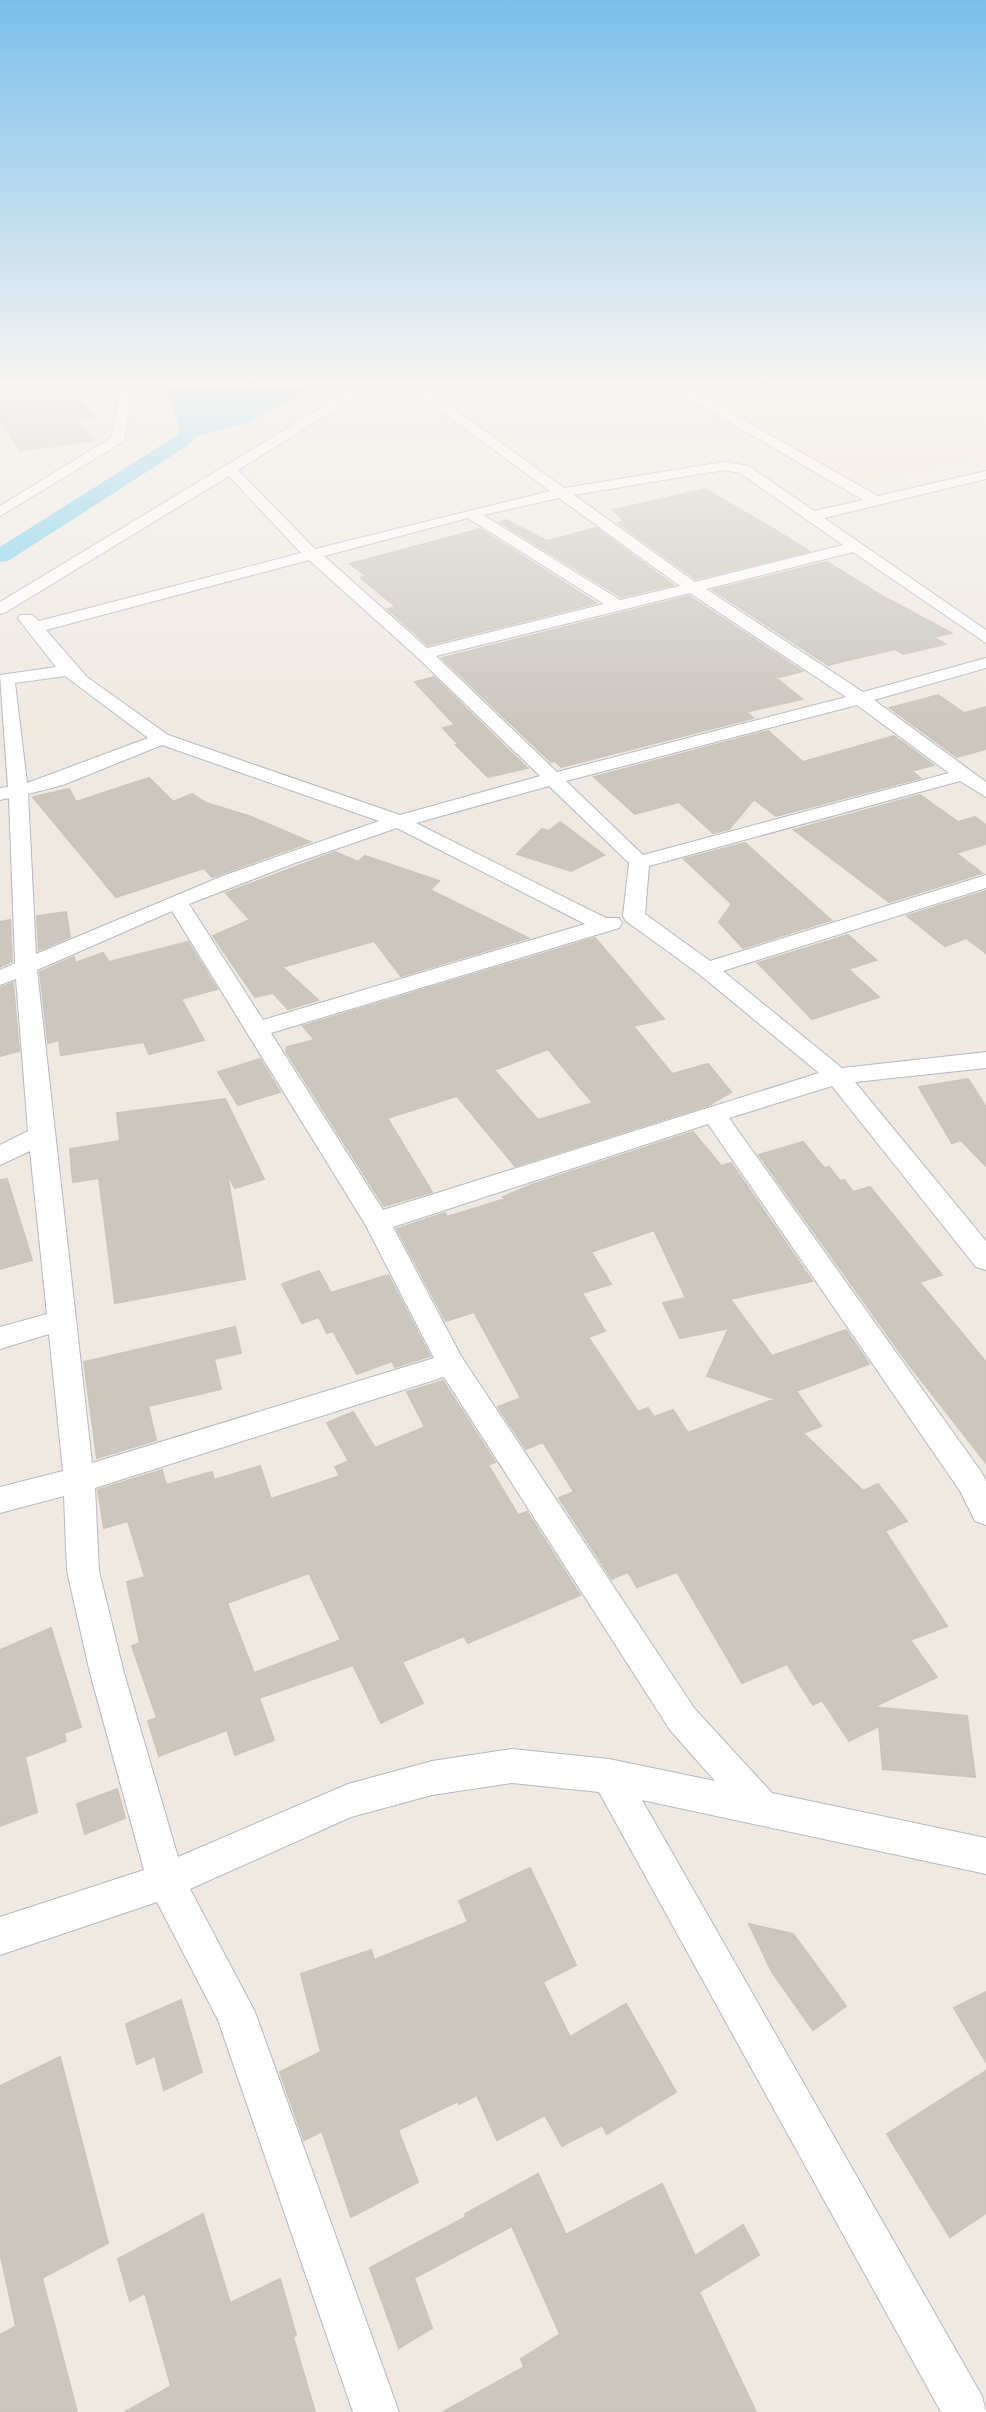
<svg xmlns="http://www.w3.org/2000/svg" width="986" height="2412" font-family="'Noto Sans',sans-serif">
  <rect width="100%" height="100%" fill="#efe9e1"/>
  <!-- education -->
  <path fill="#f0e6d1" d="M695 388H986V458L855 484Z"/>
  <!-- water -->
  <path fill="#75cff0" d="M312 388 250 422 183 440 174 411 162 389Z"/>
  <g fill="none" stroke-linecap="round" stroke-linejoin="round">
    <!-- canal -->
    <path fill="#75cff0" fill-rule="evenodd" d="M206 388H224L190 444 8 561 0 562V547L176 436Z"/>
  </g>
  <!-- building -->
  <path fill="#cbc7bf" stroke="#cbc5ba" stroke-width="2" fill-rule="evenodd" d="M0 388H70L94 418 75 420 94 440 20 451 0 421Z
    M705 489 782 534 809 551 696 579 618 523 625 521 613 510Z
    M506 520 547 541 596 528 673 585 621 597 500 522Z
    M480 529 596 603 428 645 388 609 396 607 361 578 367 576 350 564Z
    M827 562 884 597 951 633 934 637 945 644 903 654 895 649 828 665 713 590Z
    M689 596 802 671 776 678 802 699 746 712 753 718 561 767 555 761 551 762 442 658Z
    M434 677 527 768 488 777 456 745H459L443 728 455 725 415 682Z
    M938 695 964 713 986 707V749L957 757 890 708Z
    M768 731 803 762 894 736 933 765 912 771 920 778 776 816 754 799 729 829 713 833 679 802 635 814 594 777Z
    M149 778 173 802 192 794 206 803 249 816 310 842 212 877 204 868 116 897 33 797 69 789 76 802Z
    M920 795 958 822 975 817 986 825V844L956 853 982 873 889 902 794 830Z
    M560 822 604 855 571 871 517 854 542 829 549 831Z
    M745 843 831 920 743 948 719 922 732 904 684 859Z
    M335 852 358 862 365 856 439 881 430 890 528 938 401 976 374 941 282 967 318 1000 288 1009 273 993 255 997 213 936 250 920 226 893Z
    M986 891V953L966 938 945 946 907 916Z
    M66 912 70 937 39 950 37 916Z
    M10 920 12 961 0 967V922Z
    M848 935 876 960 848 969 879 997 812 1019 758 963Z
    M595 938 664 1019 633 1026 672 1074 708 1064 731 1092 709 1105 515 1166 457 1096 387 1118 432 1192 384 1206 286 1051 287 1047 315 1040 303 1026ZM548 1049 593 1103 538 1120 494 1070Z
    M188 942 217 989 181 999 204 1040 149 1054 144 1042 61 1055 59 1040 48 1043 40 972 74 957 75 963 103 953 109 962Z
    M13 983 19 1051 0 1056V988Z
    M260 1059 280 1092 238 1105 218 1072Z
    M968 1079 986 1107V1166L961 1140 952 1143 919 1087Z
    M225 1099 264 1179 235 1188 227 1173 245 1279 115 1303 99 1178 73 1182 70 1149 120 1141 117 1113Z
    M693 1132 721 1166 731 1163 812 1281 730 1299 772 1356 846 1330 869 1364 796 1391 821 1426 803 1433 863 1491 878 1484 907 1521 885 1531 947 1626 910 1640 937 1677 873 1707 967 1716 975 1777 883 1769 879 1726 849 1741 822 1700 813 1705 787 1664 742 1683 677 1572 637 1587 628 1572 612 1579 559 1498 574 1492 543 1442 526 1449 498 1407 521 1398 474 1312 446 1321 397 1229 445 1213 447 1217 505 1199 503 1197 531 1185ZM654 1230 686 1298 663 1303 680 1338 729 1328 707 1376 775 1399 688 1433 673 1410 654 1417 648 1408 638 1412 588 1337 605 1331 582 1293 611 1284 591 1252Z
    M803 1142 824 1168 829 1167 840 1181 844 1180 853 1192 870 1187 942 1275 919 1282 986 1362V1463L907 1362 759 1155Z
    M7 1179 32 1260 0 1269V1180Z
    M319 1271 331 1293 388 1275 430 1356 395 1367 392 1361 357 1374 333 1331 327 1333 319 1317 302 1323 282 1284Z
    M235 1327 241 1353 214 1359 221 1389 148 1406 156 1440 97 1458 84 1362Z
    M443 1381 495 1462 488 1465 518 1515 527 1512 580 1595 468 1643 464 1636 402 1662 423 1703 381 1723 353 1665 259 1698 274 1740 235 1755 227 1730 159 1756 148 1721 157 1718 132 1646 140 1643 127 1582 145 1577 128 1521 104 1528 98 1490 162 1470 166 1485 212 1472 214 1480 260 1466 271 1499 340 1476 335 1467 349 1461 327 1423 353 1412 375 1448 425 1427 407 1392ZM309 1573 341 1640 254 1673 227 1603Z
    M51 1628 81 1727 64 1733 66 1741 25 1757 37 1812 0 1826V1650Z
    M117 1789 125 1818 85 1834 77 1804Z
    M530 1868 576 1965 543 1982 570 2037 626 2004 676 2092 607 2134 602 2125 562 2146 545 2115 497 2140 477 2095 459 2104 458 2101 398 2130 418 2182 351 2217 322 2131 304 2140 280 2072 321 2052 301 1974 371 1950 374 1960 468 1922 459 1901Z
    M749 1924 793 1934 846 2006 813 2030 772 1972Z
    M986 1992V2062L954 2008Z
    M181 2000 202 2072 164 2090 155 2056 137 2064 126 2024Z
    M60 2057 108 2243 42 2278 77 2412H0V2335L16 2326 0 2252V2086Z
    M986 2071V2213L950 2237 887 2134Z
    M538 2174 566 2235 662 2184 695 2256 743 2225 759 2255 699 2292 756 2412H443L524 2367 521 2359 560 2334 512 2226 414 2278 432 2328 399 2348 370 2268 466 2217 465 2214Z
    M203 2214 230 2303 280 2279 296 2335 293 2337 315 2412H125L171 2386 145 2293 130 2301 118 2259Z"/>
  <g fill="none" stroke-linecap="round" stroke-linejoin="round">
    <defs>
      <path id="minor" d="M120 388H132L124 441 0 516V506L112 437Z
        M354 388H369L238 470 315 549 550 491 410 388H425L564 488 724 462 749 466 814 511 863 500 671 388H687L878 496 986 471V479L824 518 986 630V643L853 552 706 589 863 692 986 658V668L874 700 986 782V797L960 781 649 866 645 914 710 961 986 875V888L723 971 842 1068 986 1052V1068L855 1082 986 1241V1270L976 1267 832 1086 729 1118 982 1473 986 1481V1525L975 1521 960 1491 708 1124 393 1227 461 1356 694 1708 772 1793 986 1838V1874L642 1800 982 2396 986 2412H941L599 1792 512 1783 432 1795 351 1817 190 1889 255 2012 399 2412H353L218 2020 157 1902 0 1955V1917L144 1870 90 1673 67 1571 64 1496 0 1513V1487L63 1471 49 1334 0 1349V1327L47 1314 30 1151 0 1165V1145L28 1131 16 979 0 985V970L15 963 9 798 0 800V788L8 787 0 675 56 667 20 621 18 618 20 615H32L39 621 301 553 229 476 6 612 0 614V602ZM724 470 740 473 843 545 695 582 574 495ZM559 498 680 586 620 600 483 515ZM468 518 604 604 427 648 324 556ZM309 560 418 658 540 776 400 815 168 735 87 677 46 630ZM690 593 846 697 557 772 436 656ZM65 676 148 738 27 783 15 683ZM857 705 949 773 643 855 566 781ZM162 745 379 821 225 875 36 954 28 794 63 785ZM549 786 629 863 623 916 626 921 699 974 819 1073 383 1210 271 1033 619 928 622 923 619 918H606L416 823ZM397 828 585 924 263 1020 189 904 295 863ZM172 911 365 1224 434 1358 92 1463 37 970ZM444 1377 670 1730 715 1781 609 1759 512 1749 432 1761 348 1784 178 1857 124 1673 99 1571 95 1488Z"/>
    </defs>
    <!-- minor casing -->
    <use href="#minor" stroke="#b4b7c1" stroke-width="2"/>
    <!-- minor -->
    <use href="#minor" fill="#fff" fill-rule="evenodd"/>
  </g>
  <!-- sky -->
  <linearGradient id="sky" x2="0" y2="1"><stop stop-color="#7abfeb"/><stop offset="0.53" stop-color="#f8f5f2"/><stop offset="1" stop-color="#f8f5f2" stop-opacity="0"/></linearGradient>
  <rect width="986" height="726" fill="url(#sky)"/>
</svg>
